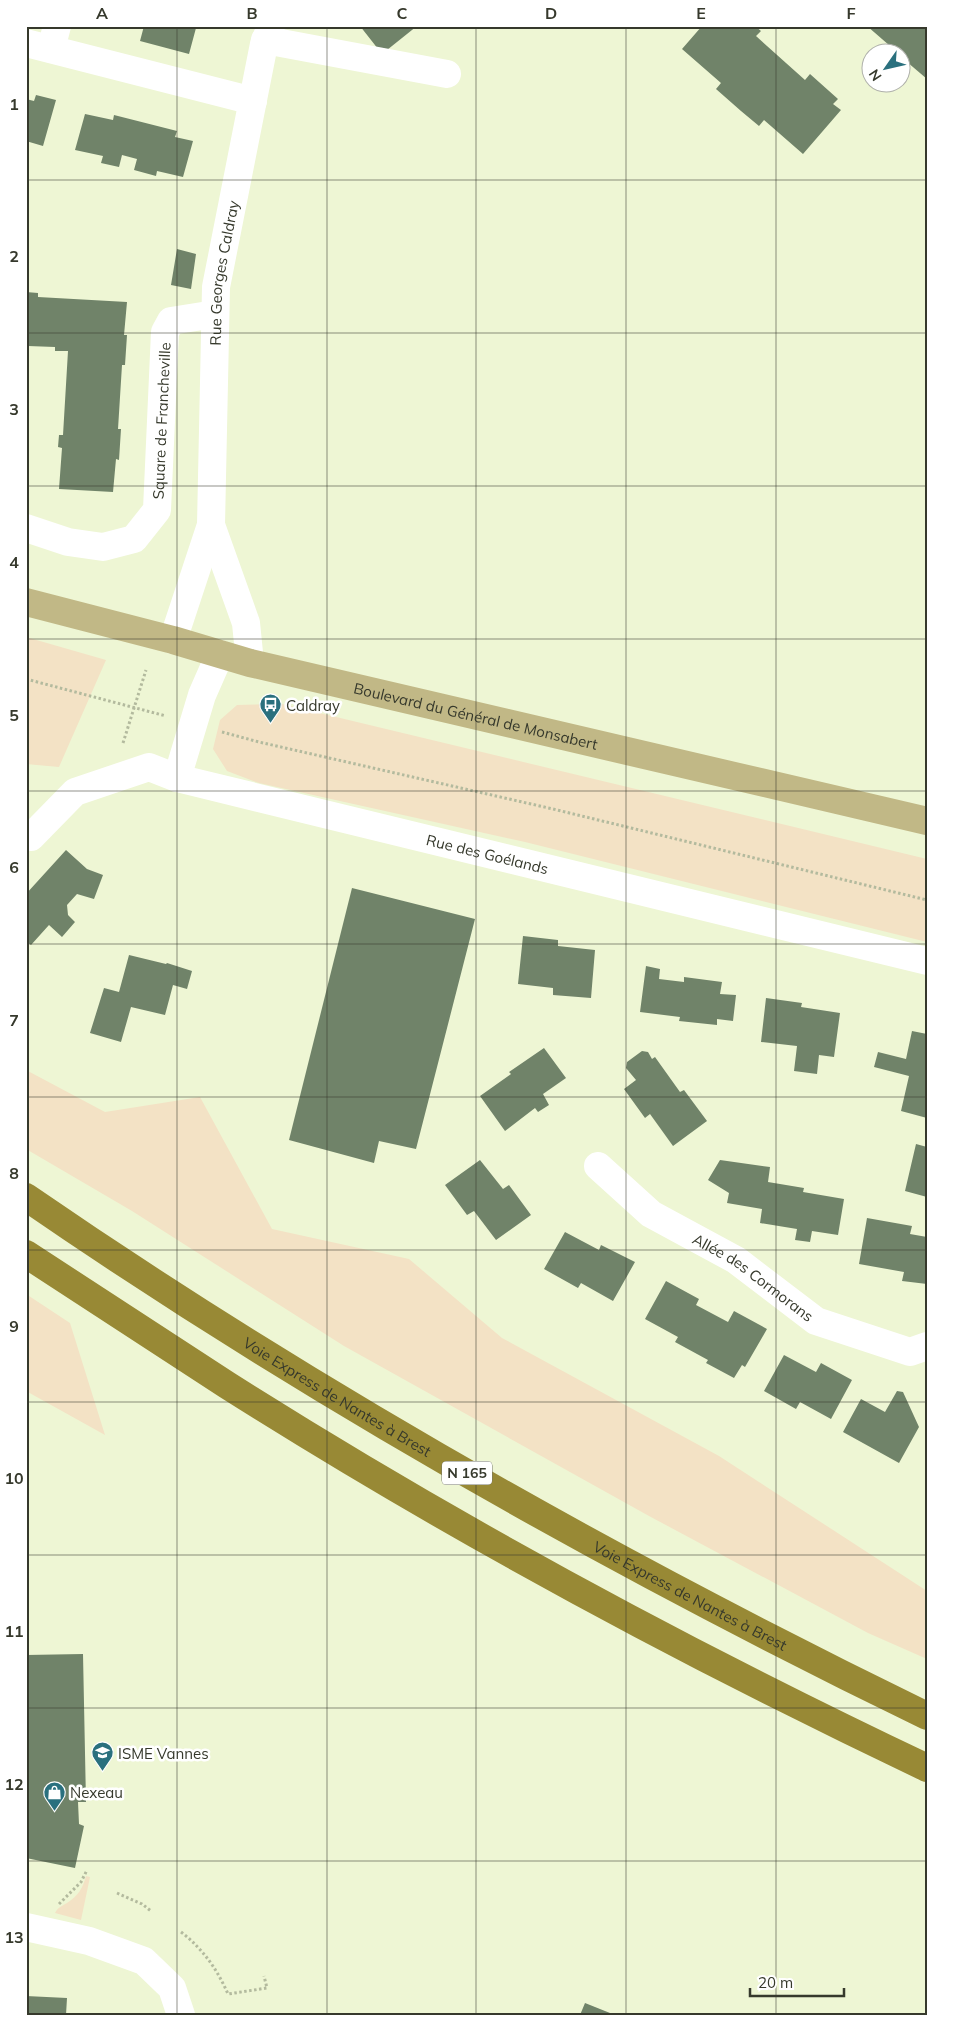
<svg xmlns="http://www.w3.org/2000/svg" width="953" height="2041" font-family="Mulish,sans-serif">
  <rect width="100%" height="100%" fill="#eef6d4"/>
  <!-- green -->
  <path fill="#f3e2c5" d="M26 637 106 660 59 767 26 764Z
    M282 704 927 859V942L525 842 259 783 227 771 213 749 220 720 237 705Z
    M26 1070 105 1112 200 1097 272 1229 409 1259 502 1338 719 1456 927 1591V1659L868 1633 649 1516 344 1346 132 1211 26 1149Z
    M26 1294 70 1323 105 1435 26 1391Z
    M86 1876 90 1877 81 1920 55 1913C58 1907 62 1906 67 1903 78 1896 83 1888 86 1876Z"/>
  <!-- building -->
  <path fill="#708369" d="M144 26 196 28 189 54 140 41Z
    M360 26H417L382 54Z
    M702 26H755L761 31 756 36 767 46 805 80 810 74 838 99 833 104 841 110 803 154 764 120 759 126 741 111 716 89 721 83 682 49Z
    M867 26H927V79L900 56V52H897Z
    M36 95 56 100 43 146 26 141V99L34 101Z
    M85 114 113 120 114 115 177 131 175 137 193 141 183 177 157 171 156 176 134 170 137 159 122 155 119 167 101 163 103 156 75 150Z
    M177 249 196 254 191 289 171 285Z
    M26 292 38 293V297L127 302 124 335H127L125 365H122L118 429H121L119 460 116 459 113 492 59 489 62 448 58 447 59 435H63L68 351H55V347L28 346V349H26Z
    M66 850 87 869 103 875 94 899 77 894 67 905 68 915 75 922 62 937 49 925 31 945 26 941V894Z
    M352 888 475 919 416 1149 379 1141 374 1163 289 1140Z
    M523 936 558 940V946L595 950 591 998 553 995V988L518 984Z
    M129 955 166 964 167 963 192 971 187 989 173 985 165 1015 131 1007 121 1042 90 1033 104 988 119 992Z
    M646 966 660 969 659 979 684 982V977L722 982 720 994 736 995 733 1021 717 1019V1025L679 1021 680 1017 640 1012Z
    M766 998 802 1003 801 1007 840 1013 834 1057 819 1055 817 1074 794 1071 797 1046 761 1042Z
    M912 1031 927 1034V1118L901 1111 909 1076 874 1067 878 1052 906 1059Z
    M544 1048 566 1078 543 1094 549 1105 538 1112 535 1108 505 1131 480 1096 511 1074 509 1072Z
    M642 1051 648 1052 652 1059 655 1057 680 1092 684 1090 707 1121 673 1146 650 1114 645 1118 624 1089 636 1080 626 1068 627 1062Z
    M916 1144 927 1147V1197L905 1191Z
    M480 1160 503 1189 509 1185 531 1215 496 1240 474 1211 467 1215 445 1185Z
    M720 1160 770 1167 768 1182 804 1188 803 1192 844 1199 838 1235 812 1231 810 1242 795 1240 797 1229 760 1223 762 1209 727 1203 729 1193 708 1180Z
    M867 1218 912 1226 910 1234 927 1237V1284L902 1281 904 1272 859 1264Z
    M565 1232 599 1250 601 1245 635 1262 613 1301 581 1283 578 1288 544 1269Z
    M666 1281 699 1299 696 1305 728 1322 734 1311 767 1329 745 1367 742 1365 734 1378 706 1363 708 1360 675 1342 678 1337 645 1319Z
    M784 1355 816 1372 821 1363 852 1380 831 1419 800 1402 796 1409 764 1391Z
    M897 1391 903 1392 919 1427 899 1463 843 1432 861 1399 885 1412Z
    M83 1654 86 1802H78L79 1824 84 1826 75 1868 26 1858V1655Z
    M26 1996 67 1998 66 2015H26Z
    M585 2003 615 2015H580Z"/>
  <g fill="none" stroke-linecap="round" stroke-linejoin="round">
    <!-- path -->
    <path stroke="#b3ba9e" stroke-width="3" stroke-dasharray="2.5 2.5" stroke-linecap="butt" d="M26 679 166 716
      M222 732 259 742 553 809 927 900
      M123 743 146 670
      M117 1893 142 1904 151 1911
      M59 1904 81 1882 87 1870
      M181 1932C203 1949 217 1969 228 1994L267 1988 264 1976"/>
    <!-- minor -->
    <g stroke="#fff" stroke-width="28">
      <path d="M265 40 447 74"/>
      <path d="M26 43 253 101"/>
      <path d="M51 49 57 26"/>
      <path d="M211 525 246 623 250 663"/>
      <path id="s1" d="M26 528 68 542 103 547 134 539 157 510 165 332 171 321 215 314"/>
      <path id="s2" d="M173 640 211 525 216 287 264 44 271 26"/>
      <path id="s3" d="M220 654 202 695 177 778 927 961"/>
      <path d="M31 837 75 792 149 767 177 778"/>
      <path id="s4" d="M598 1166 651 1214 736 1260 816 1321 910 1352 927 1346"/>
      <path d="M26 1927 89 1941 144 1961 172 1988 181 2015"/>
    </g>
    <!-- major -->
    <path stroke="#c1b886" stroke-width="28" id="s5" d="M26 602 173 640 250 663 927 821"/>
    <!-- highway -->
    <g stroke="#988935" stroke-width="28">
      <path id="s6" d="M26 1197C312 1394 615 1564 927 1716"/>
      <path d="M26 1254C93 1298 160 1342 227 1385 451 1527 687 1654 927 1768"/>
    </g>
  </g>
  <!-- grid -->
  <path fill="none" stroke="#36392c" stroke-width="1" stroke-opacity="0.55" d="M177 26V2015M327 26V2015M476 26V2015M626 26V2015M776 26V2015M26 180H927M26 333H927M26 486H927M26 639H927M26 791H927M26 944H927M26 1097H927M26 1250H927M26 1402H927M26 1555H927M26 1708H927M26 1861H927"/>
  <!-- icons -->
  <defs>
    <symbol id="bus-pin" viewBox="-11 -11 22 30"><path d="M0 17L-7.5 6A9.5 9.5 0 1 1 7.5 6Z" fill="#2a707e" stroke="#fff"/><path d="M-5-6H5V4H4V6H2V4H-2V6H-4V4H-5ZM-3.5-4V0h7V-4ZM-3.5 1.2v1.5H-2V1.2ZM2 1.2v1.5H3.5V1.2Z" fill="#fff"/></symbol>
    <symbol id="university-pin" viewBox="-11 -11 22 30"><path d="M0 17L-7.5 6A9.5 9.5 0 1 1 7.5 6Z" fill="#2a707e" stroke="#fff"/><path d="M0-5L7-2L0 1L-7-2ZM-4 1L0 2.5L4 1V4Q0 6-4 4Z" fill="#fff"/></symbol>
    <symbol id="shop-pin" viewBox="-11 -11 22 30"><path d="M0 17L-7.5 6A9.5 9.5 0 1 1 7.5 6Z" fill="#2a707e" stroke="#fff"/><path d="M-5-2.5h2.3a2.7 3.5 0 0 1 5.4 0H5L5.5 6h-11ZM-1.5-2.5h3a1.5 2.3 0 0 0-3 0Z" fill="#fff"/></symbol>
  </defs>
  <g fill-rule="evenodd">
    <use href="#bus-pin" x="258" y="692" width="25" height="34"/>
    <use href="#university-pin" x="90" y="1740" width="25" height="34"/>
    <use href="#shop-pin" x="42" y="1780" width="25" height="34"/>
  </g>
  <g text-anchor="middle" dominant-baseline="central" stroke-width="5" stroke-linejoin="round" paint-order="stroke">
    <!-- shield labels -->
    <rect fill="#fff" stroke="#72746b" stroke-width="1" x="442" y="1461.5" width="50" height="23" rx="4"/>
    <g font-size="14" font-weight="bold" fill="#36392c">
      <text x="467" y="1473">N 165</text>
    </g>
    <!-- street labels -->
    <g font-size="15" fill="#36392c" stroke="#fff">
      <text stroke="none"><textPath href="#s2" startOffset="374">Rue Georges Caldray</textPath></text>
      <text stroke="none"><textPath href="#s1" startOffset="238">Square de Francheville</textPath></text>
      <text stroke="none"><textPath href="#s5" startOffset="464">Boulevard du Général de Monsabert</textPath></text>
      <text stroke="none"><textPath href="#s3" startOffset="451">Rue des Goélands</textPath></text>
      <text stroke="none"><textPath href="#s4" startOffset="192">Allée des Cormorans</textPath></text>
      <text stroke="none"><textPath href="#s6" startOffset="370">Voie Express de Nantes à Brest</textPath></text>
      <text stroke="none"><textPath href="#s6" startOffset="775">Voie Express de Nantes à Brest</textPath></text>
    </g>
    <!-- poi labels -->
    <g font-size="15" fill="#36392c" stroke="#fff" text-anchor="start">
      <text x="286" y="705">Caldray</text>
      <text x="118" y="1753">ISME Vannes</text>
      <text x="70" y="1792">Nexeau</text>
    </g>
  </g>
  <!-- border -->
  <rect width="953" height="2041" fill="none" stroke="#ffffff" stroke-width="55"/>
  <!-- north arrow -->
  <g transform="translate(886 68) rotate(236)"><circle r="24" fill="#ffffff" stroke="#afb0ab"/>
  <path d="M0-4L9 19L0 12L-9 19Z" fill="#2a707e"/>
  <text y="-8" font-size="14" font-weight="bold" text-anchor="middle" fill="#36392c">N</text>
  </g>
  <!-- scale -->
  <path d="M750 1988v8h94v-8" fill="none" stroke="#36392c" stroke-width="2.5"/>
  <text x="758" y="1988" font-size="15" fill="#36392c" stroke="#ffffff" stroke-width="4" paint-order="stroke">20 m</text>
  <rect x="28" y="28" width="898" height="1986" fill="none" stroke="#36392c" stroke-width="2"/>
  <g font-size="16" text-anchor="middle" font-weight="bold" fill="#36392c">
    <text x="102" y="19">A</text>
    <text x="252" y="19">B</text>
    <text x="402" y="19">C</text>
    <text x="551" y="19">D</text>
    <text x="701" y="19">E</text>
    <text x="851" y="19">F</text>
    <text x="14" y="110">1</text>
    <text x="14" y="262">2</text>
    <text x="14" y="415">3</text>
    <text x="14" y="568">4</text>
    <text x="14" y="721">5</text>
    <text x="14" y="873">6</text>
    <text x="14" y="1026">7</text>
    <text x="14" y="1179">8</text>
    <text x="14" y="1332">9</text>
    <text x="14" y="1484">10</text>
    <text x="14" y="1637">11</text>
    <text x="14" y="1790">12</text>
    <text x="14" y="1943">13</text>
  </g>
</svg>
